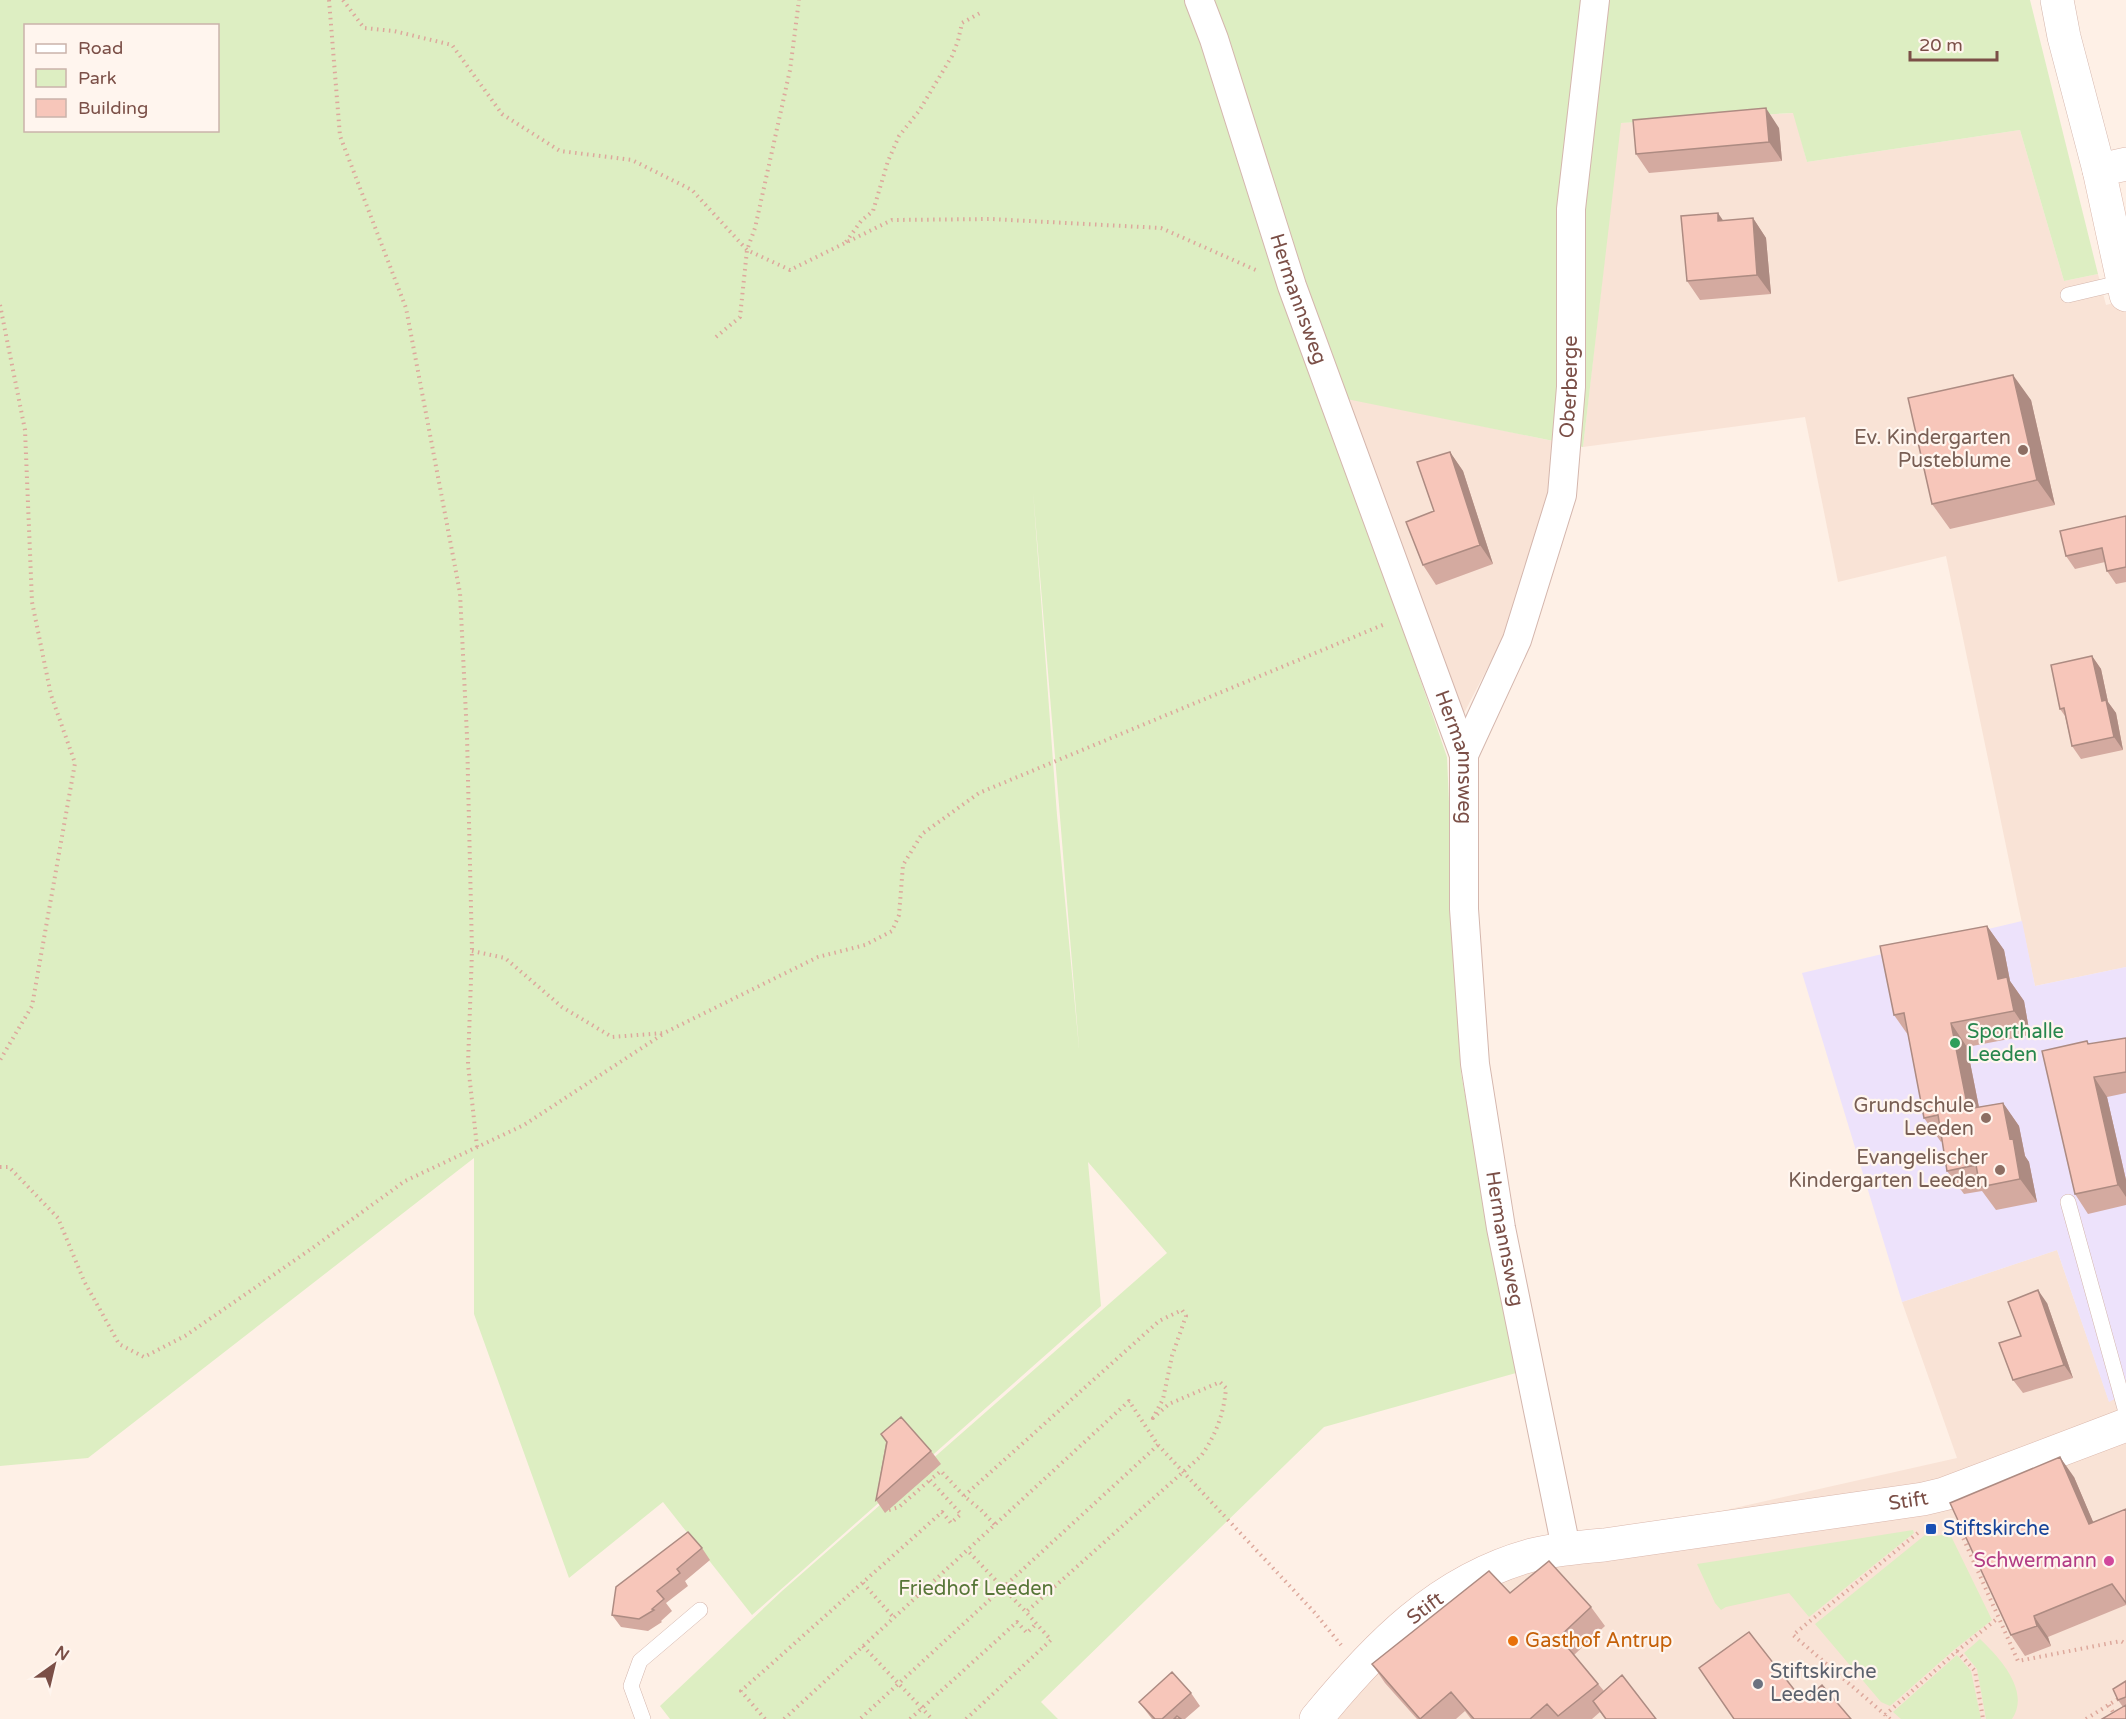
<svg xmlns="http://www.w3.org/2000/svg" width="2126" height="1719" font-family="'Varela Round',sans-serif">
  <rect width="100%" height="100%" fill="#fef0e6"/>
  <!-- residential -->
  <path fill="#f9e3d6" d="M1794 113 1807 162 2020 130 2064 281 2098 274 2106 305 2126 300V967L2035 986 1946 556 1838 582 1805 417 1583 447 1620 123Z
    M1347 398 1553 441 1549 493 1501 642 1463 715Z
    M2057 1250 2109 1401 2126 1393V1719H1303L1438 1582 1686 1519 1957 1458 1902 1302Z"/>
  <!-- education -->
  <path fill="#ede2fb" d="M2022 921 2035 986 2126 967V1393L2109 1402 2057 1250 1902 1302 1802 973Z"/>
  <!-- green -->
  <path fill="#ddeec2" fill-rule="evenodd" d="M0 0H2030L2098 274 2064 281 2020 130 1807 162 1793 113 1621 123 1583 447 1322 394 1447 757 1461 1073 1516 1373 1324 1427 1041 1702 1058 1719H670L660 1706 782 1591 1167 1253 1088 1162 1101 1306 752 1615 663 1502 569 1578 474 1314V1158L88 1458 0 1466ZM26 26H218V130H26ZM1033 491 1079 1047V1048L1057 815Z
    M1913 1530 1914 1533 1809 1617 1789 1593 1726 1607 1721 1610 1715 1603 1697 1564Z
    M1930 1531 1934 1536 1950 1534 1992 1620 1955 1649 1890 1706 1881 1702 1815 1624Z
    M1980 1639C1999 1657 2031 1691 2012 1719H1986L1977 1669 1964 1653Z
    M1957 1655 1971 1671 1981 1719H1901L1893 1712Z"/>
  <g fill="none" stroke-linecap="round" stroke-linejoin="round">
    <defs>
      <path id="service" d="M2068 295 2123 282
        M2068 1202 2126 1412
        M643 1719 631 1686 640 1661 700 1610"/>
      <g id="minor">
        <path id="s1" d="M1199 0 1214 39 1292 286 1464 755V909L1475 1064 1501 1228 1566 1548"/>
        <path id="s2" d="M1464 755 1517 640 1562 495 1571 387V209L1595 0"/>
      </g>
      <path id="tertiary" d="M2057 0 2064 37 2099 170"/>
      <g id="secondary">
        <path d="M2126 164 2099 170 2126 295"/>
        <path id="s3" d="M1316 1719C1375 1647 1439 1580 1532 1555 1556 1549 1580 1547 1604 1545L1923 1499 1944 1494 2126 1425"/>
      </g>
    </defs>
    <!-- service casing -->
    <use href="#service" stroke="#d4b6ad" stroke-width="16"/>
    <!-- minor casing -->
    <use href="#minor" stroke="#d4b6ad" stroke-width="30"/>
    <!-- tertiary casing -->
    <use href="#tertiary" stroke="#d4b6ad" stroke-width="34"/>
    <!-- secondary casing -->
    <use href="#secondary" stroke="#dab7ac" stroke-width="34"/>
    <!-- path -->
    <path stroke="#dda89c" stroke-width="4" stroke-dasharray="1.5 4.5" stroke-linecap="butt" d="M329 0 340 136 406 308 460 593 467 736 472 951 468 1064 477 1147
      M343 0 364 28 394 31 452 45 502 114 560 151 632 160 692 190 747 250 790 270 892 220 991 219 1161 228 1258 271
      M846 242 861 221 873 211 888 161 899 136 919 111 952 56 958 41 962 23 980 13
      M0 305 25 430 32 602 51 695 75 763 32 1006 0 1060
      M716 337 740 317 747 250 755 228 790 70 799 0
      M472 951 505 958 562 1007 612 1037 664 1033 818 957 865 945 892 931 899 915 903 865 922 834 979 793 1385 624
      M0 1167H9L58 1218 84 1281 119 1344 144 1357 185 1336 311 1249 405 1181 524 1125 663 1034
      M1158 1445 1315 1613 1341 1645
      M964 1496 1159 1321 1182 1310 1186 1316 1172 1356 1163 1399 1153 1418 1169 1404 1220 1382 1226 1388C1224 1413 1216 1435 1201 1456L1026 1612 967 1550
      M889 1510 899 1507 930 1480
      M1956 1522 2018 1661 2121 1641 2126 1644
      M863 1583 894 1618
      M863 1646 932 1719
      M1957 1651 1975 1671 1983 1719
      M2109 1705 2117 1719
      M1885 1715 1957 1651 1998 1618
      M765 1719 741 1691 942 1512 951 1523 961 1514 930 1480 941 1471 964 1496 981 1510 995 1525
      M784 1719 1129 1401 1158 1445 860 1719
      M910 1719 1017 1622 1027 1633 1037 1623
      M966 1719 1051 1640 1026 1612
      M1890 1719 1793 1635 1919 1532
      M2086 1719 2126 1694"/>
    <!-- service -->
    <use href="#service" stroke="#fff" stroke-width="15"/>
    <!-- minor -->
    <use href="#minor" stroke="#fff" stroke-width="28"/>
    <!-- tertiary -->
    <use href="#tertiary" stroke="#fff" stroke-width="33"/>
    <!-- secondary -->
    <use href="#secondary" stroke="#fff" stroke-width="33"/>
  </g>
  <!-- wall -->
  <path fill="#d4aaa0" d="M1779 128 1782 161 1649 173 1636 154Z
    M1753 218 1766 238 1771 294 1700 300 1687 281 1723 221Z
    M2031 400 2055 505 1950 529 1932 504Z
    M1450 452 1463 471 1493 564 1436 585 1423 565 1434 511Z
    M2126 516V582L2116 584 2107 571 2105 562 2075 569 2066 556Z
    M2092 656 2101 669 2108 702 2116 713 2123 750 2081 759 2072 746 2065 716 2060 709Z
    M1987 926 2004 950 2010 981 2024 1001 2030 1035 1967 1047 1979 1107 2003 1103 2019 1126 2025 1156 2029 1162 2037 1202 1996 1210 1982 1191 1964 1194 1947 1171 1942 1141 1941 1142 1924 1118 1908 1035 1894 1015Z
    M2126 1038V1093L2107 1097 2126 1180V1205L2088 1214 2075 1194 2089 1044Z
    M2047 1303 2073 1378 2023 1393 2013 1380 2021 1336Z
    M881 1434 931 1451 941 1464 885 1513 876 1500 886 1442Z
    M2074 1477 2093 1522 2126 1509V1605L2048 1637 2051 1646 2025 1656 2011 1635Z
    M702 1548 710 1560 685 1581 688 1586 666 1603 672 1611 661 1621 662 1622 648 1631 621 1627 612 1615Z
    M1510 1593 1591 1607 1605 1626 1574 1655 1604 1691 1656 1719H1605L1600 1712 1592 1719H1471L1465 1711 1456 1719H1417L1385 1683 1372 1664Z
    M2126 1681V1719L2123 1707 2118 1700Z
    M1191 1693 1200 1706 1185 1719H1152L1139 1702Z"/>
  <!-- shaded-wall -->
  <path fill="#ad8b82" d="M1766 108 1779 128 1782 161 1769 142Z
    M1718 213 1731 232 1718 221Z
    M1753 218 1766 238 1771 294 1757 275Z
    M2013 375 2031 400 2055 505 2037 480Z
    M1450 452 1463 471 1493 564 1480 545Z
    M2092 656 2101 669 2108 702 2116 713 2123 750 2114 737 2102 701Z
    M1987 926 2004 950 2010 981 2024 1001 2030 1035 2014 1011 1998 979Z
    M1951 1023 1967 1047 1984 1133 1968 1109Z
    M2094 1077 2107 1097 2126 1180V1197L2118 1185Z
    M2003 1103 2019 1126 2025 1156 2029 1162 2037 1202 2020 1179 2010 1139Z
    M2038 1290 2047 1303 2073 1378 2064 1365Z
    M2060 1457 2074 1477 2103 1545 2089 1524Z
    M2034 1616 2048 1637 2051 1646 2037 1626Z"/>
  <!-- building -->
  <path fill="#f7c6ba" stroke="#ad8b82" stroke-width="1.5" d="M1766 108 1769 142 1636 154 1633 120Z
    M1718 213V221L1753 218 1757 275 1687 281 1681 216Z
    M2013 375 2037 480 1932 504 1908 398Z
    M1450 452 1480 545 1423 565 1406 522 1434 511 1417 462Z
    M2126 516V567L2107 571 2102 548 2066 556 2060 531Z
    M2092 656 2102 701 2106 700 2114 737 2072 746 2064 708 2060 709 2051 665Z
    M1987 926 1998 979 2007 977 2014 1011 1951 1023 1968 1109 2003 1103 2010 1139 2013 1138 2020 1179 1980 1187 1976 1165 1947 1171 1938 1115 1924 1118 1904 1013 1894 1015 1880 946Z
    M2126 1038V1072L2094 1077 2118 1185 2075 1194 2042 1051 2087 1041 2088 1044Z
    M2038 1290 2064 1365 2013 1380 1999 1343 2021 1336 2008 1302Z
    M901 1417 931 1451 876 1500 887 1442 881 1434Z
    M2060 1457 2089 1524 2126 1509V1603L2112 1584 2034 1616 2037 1626 2011 1635 1950 1503Z
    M688 1532 702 1548 677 1569 680 1573 657 1591 664 1599 652 1609 654 1610 639 1619 612 1615 616 1587Z
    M1549 1561 1591 1607 1559 1637 1598 1684 1558 1716 1547 1704 1530 1719H1474L1451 1692 1420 1719 1372 1664 1489 1571 1510 1593Z
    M1749 1632 1803 1701 1822 1685 1851 1719H1734L1699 1668Z
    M1172 1672 1191 1693 1162 1719H1155L1139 1702Z
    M1622 1675 1656 1719H1606L1593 1701Z
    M2126 1681V1697L2118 1700 2113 1689Z
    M2126 1705V1719H2102Z
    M1177 1716 1181 1719H1174Z"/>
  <!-- markers -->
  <g fill="#8d6e63" stroke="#fff5ee" stroke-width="2">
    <circle cx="2023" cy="450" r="6"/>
    <circle cx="1986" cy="1118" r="6"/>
    <circle cx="2000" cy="1170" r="6"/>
  </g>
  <circle fill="#2e9e5b" stroke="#fff5ee" stroke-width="2" cx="1955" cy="1043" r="6"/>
  <rect fill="#1a4fb4" stroke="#fff5ee" stroke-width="2" x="1925" y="1523" width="12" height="12" rx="3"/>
  <circle fill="#d1479c" stroke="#fff5ee" stroke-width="2" cx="2109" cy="1561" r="6"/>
  <circle fill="#e8710a" stroke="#fff5ee" stroke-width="2" cx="1513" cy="1641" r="6"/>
  <circle fill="#6b7280" stroke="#fff5ee" stroke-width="2" cx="1758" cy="1684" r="6"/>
  <g text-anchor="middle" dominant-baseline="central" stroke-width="4.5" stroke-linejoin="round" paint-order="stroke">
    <!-- street labels -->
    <g font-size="20" fill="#7b4f47" stroke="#fff5ee">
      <text stroke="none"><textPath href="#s1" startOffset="315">Hermannsweg</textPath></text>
      <text stroke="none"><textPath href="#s2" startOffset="387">Oberberge</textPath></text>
      <text stroke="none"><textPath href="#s1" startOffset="801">Hermannsweg</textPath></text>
      <text stroke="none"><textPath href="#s1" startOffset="1287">Hermannsweg</textPath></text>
      <text stroke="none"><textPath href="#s3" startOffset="656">Stift</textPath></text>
      <text stroke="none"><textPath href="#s3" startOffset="156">Stift</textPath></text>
    </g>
    <!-- education labels -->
    <g font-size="20" fill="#785e54" stroke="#fff5ee" text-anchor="end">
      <text x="2011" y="438">Ev. Kindergarten<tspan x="2011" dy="23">Pusteblume</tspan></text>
      <text x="1974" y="1106">Grundschule<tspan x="1974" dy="23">Leeden</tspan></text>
      <text x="1988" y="1158">Evangelischer<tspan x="1988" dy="23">Kindergarten Leeden</tspan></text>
    </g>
    <!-- leisure labels -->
    <g font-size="20" fill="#27864d" stroke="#fff5ee" text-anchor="start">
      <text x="1967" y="1032">Sporthalle<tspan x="1967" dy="23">Leeden</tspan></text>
    </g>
    <!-- transit labels -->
    <g font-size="20" fill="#164399" stroke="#fff5ee" text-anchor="start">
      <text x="1943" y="1529">Stiftskirche</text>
    </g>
    <!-- hotel labels -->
    <g font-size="20" fill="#b23c85" stroke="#fff5ee" text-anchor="end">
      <text x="2097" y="1561">Schwermann</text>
    </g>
    <!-- park labels -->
    <g font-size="20" fill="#577638" stroke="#fff5ee">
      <text x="976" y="1589">Friedhof Leeden</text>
    </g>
    <!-- food labels -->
    <g font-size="20" fill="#c56008" stroke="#fff5ee" text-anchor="start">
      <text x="1525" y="1641">Gasthof Antrup</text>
    </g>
    <!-- worship labels -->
    <g font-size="20" fill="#5b616d" stroke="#fff5ee" text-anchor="start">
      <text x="1770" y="1672">Stiftskirche<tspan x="1770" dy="23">Leeden</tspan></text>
    </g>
  </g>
  <!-- legend -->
  <rect x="24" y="24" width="195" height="108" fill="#fff5ee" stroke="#cab3ab" stroke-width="1.5"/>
  <rect x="36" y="44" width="30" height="9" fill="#ffffff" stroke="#cab3ab" stroke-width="1.5"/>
  <text x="78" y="54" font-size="18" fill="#7b4f47">Road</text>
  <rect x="36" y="69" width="30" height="18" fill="#ddeec2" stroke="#cab3ab" stroke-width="1.5"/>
  <text x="78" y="84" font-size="18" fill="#7b4f47">Park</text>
  <rect x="36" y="99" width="30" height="18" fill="#f7c6ba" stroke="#cab3ab" stroke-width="1.5"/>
  <text x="78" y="114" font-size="18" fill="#7b4f47">Building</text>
  <!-- north arrow -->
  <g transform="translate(54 1665) rotate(34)" stroke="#fff5ee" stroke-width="4.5" paint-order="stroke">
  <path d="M0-4.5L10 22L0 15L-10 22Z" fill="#7b4f47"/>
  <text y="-9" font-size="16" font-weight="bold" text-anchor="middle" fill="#7b4f47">N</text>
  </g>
  <!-- scale -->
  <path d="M1910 51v9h87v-9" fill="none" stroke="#7b4f47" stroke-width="3"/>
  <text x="1919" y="51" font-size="18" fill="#7b4f47" stroke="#fff5ee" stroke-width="4.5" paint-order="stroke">20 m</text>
</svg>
